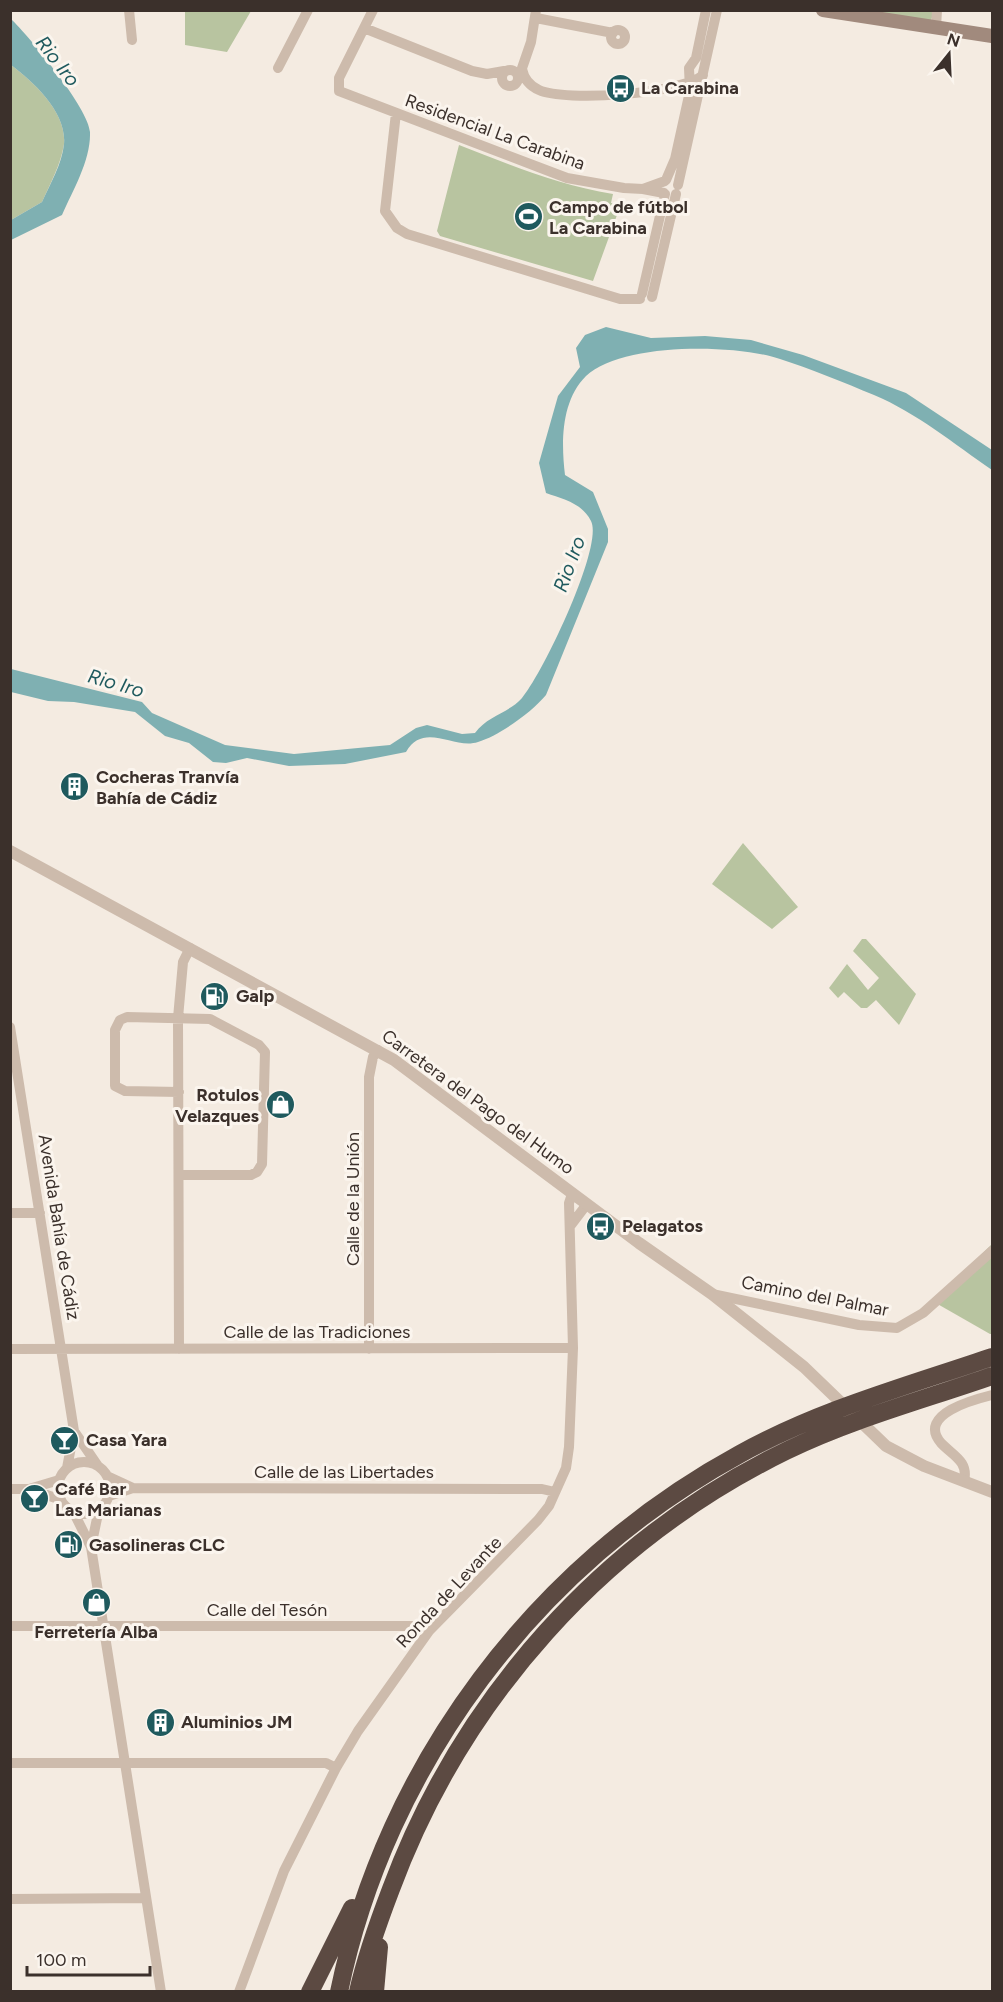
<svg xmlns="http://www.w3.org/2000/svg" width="1003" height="2002" font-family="Figtree,sans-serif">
  <rect width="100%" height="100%" fill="#f4ebe1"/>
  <!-- green -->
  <path fill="#b8c4a0" d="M934 10 931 21 852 11Z
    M185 11V10L251 11 227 52 185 45Z
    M11 65C34 82 67 113 64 144 61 164 50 184 42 202L11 220Z
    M459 145C510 165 558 185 613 194L611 203 621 204 593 281 440 236 437 231Z
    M743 843 798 907 772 929 712 884Z
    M862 939H866L916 994 899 1025 876 1000 867 1008H861L844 992 838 998 829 988 847 964 868 990 879 978 853 951Z
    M992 1244V1334H990L934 1302Z"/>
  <!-- water -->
  <path fill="#7fb0b2" d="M11 19C29 36 89 109 90 132 91 160 73 190 62 215L11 240V220L42 202C50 184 62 164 64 144 67 113 34 82 11 65Z
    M606 327 651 338 705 336 751 340 803 355 906 393 992 450V470C954 444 917 413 874 395 845 383 809 368 780 359 736 344 622 342 586 376 561 401 561 442 565 475L593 492 608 529V542L546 695C532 712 499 736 478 742 454 750 424 721 406 752L345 764 289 766 247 758 226 763 213 762 189 743 165 736 135 712 74 702 48 701 11 692V669L142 702 152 713 225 745 294 754 390 745 416 728 427 725 462 734 475 733C488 715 509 713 522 698 542 675 604 546 591 521 582 503 563 499 546 493L539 463 558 396 580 367 576 348 585 335Z"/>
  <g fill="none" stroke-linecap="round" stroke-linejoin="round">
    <!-- minor -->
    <path stroke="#cdbbac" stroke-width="10" d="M129 10 132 40
      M373 10 339 78V91L567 178 624 188 643 189
      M536 18 613 33
      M364 28 472 71 487 74 504 71
      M936 28 937 10
      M611 37a7 7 0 1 1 14 0a7 7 0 1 1-14 0Z
      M278 68 308 10
      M522 69C524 79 530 86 539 90 565 102 682 94 703 75
      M502 78a8 8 0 1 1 16 0a8 8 0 1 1-16 0Z
      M520 74 531 42 536 10
      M396 113 385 211 397 228 407 234 620 299H640
      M666 180 675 159 690 91 689 68 696 58 706 10
      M678 185 717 10
      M664 193 643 189 665 181
      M642 294 665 194
      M652 297 676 194
      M10 1027 74 1431 67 1468
      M179 1175H251L257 1172 262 1164 265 1052 259 1045 210 1019 127 1017 120 1020 115 1030V1086L125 1091 179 1092
      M10 1213H40
      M571 1225 587 1204
      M712 1294 859 1325 897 1328 923 1313 992 1251
      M10 1349 573 1348
      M179 1349 178 1018 183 962 190 948
      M369 1349V1077L373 1057 378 1050
      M74 1431 98 1466
      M58 1488a26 26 0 1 1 52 0a26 26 0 1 1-52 0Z
      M107 1476 133 1488
      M964 1481C969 1461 952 1455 941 1443 916 1414 976 1399 992 1395
      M10 1489H29L59 1480
      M30 1489 61 1500
      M109 1496 133 1488 542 1489 555 1492
      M73 1511 91 1547 161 1992
      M91 1547 99 1509
      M10 1626H413L429 1631
      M10 1763H326L336 1768
      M10 1899 146 1898
      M239 1992 284 1871 336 1768 358 1731 429 1631 538 1520 549 1506 566 1468 569 1447 573 1348 569 1203 572 1194"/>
    <!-- tertiary -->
    <path stroke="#cdbbac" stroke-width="12" d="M10 851 394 1060 639 1243 712 1294 804 1367 886 1446 924 1466 992 1492"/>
    <!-- secondary -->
    <path stroke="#a18a7d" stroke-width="14" d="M823 10 992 36"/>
    <!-- motorway -->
    <path stroke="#5c4a42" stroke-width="18" d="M310 1992 352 1908
      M339 1992C386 1764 536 1565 740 1454 819 1410 907 1386 992 1357
      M358 1992C366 1956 378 1923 391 1889 462 1698 602 1541 786 1451 852 1419 923 1400 992 1376
      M375 1992 379 1947"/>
  </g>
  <!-- icons -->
  <defs>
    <symbol id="bus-disc" viewBox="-11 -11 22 22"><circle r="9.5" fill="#1f5a5e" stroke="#fbf5ee"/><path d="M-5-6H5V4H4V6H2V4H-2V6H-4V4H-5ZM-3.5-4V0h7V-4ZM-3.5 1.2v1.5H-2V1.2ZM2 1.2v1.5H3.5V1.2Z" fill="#fff"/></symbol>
    <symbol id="stadium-disc" viewBox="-11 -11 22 22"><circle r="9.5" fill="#1f5a5e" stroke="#fbf5ee"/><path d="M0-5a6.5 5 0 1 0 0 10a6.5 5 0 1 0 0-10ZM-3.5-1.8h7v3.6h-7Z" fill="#fff"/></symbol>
    <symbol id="building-disc" viewBox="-11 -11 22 22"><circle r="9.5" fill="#1f5a5e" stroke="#fbf5ee"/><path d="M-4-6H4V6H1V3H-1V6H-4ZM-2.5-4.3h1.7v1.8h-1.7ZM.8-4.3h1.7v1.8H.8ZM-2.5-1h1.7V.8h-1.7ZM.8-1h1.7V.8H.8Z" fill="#fff"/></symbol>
    <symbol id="fuel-disc" viewBox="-11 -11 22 22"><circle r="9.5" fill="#1f5a5e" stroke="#fbf5ee"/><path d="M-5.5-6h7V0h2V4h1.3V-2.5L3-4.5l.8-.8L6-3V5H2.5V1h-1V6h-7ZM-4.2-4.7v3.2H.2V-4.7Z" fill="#fff"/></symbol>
    <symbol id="shop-disc" viewBox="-11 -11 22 22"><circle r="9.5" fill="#1f5a5e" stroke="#fbf5ee"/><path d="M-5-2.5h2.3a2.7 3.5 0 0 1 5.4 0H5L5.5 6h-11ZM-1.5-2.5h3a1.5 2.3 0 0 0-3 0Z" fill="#fff"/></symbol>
    <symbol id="bar-disc" viewBox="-11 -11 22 22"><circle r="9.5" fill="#1f5a5e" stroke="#fbf5ee"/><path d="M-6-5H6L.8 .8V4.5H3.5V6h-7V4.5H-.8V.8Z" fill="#fff"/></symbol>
  </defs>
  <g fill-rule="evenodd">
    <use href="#bus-disc" x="604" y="72" width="33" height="33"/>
    <use href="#stadium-disc" x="512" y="200" width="33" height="33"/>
    <use href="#building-disc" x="58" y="770" width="33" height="33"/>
    <use href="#fuel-disc" x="198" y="980" width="33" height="33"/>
    <use href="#shop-disc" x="264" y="1088" width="33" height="33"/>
    <use href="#bus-disc" x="584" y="1210" width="33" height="33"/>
    <use href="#bar-disc" x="48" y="1424" width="33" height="33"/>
    <use href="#bar-disc" x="18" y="1482" width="33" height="33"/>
    <use href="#fuel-disc" x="52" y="1528" width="33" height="33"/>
    <use href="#shop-disc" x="80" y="1586" width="33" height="33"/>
    <use href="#building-disc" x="144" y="1706" width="33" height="33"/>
  </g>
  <g text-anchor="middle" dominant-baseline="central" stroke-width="6" stroke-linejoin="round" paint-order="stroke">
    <!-- poi labels -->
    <g font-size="18" font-weight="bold" fill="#3b302b" stroke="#fbf5ee" text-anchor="start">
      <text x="641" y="88">La Carabina</text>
      <text x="549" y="207">Campo de fútbol<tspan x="549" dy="21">La Carabina</tspan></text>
      <text x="96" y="777">Cocheras Tranvía<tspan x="96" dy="21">Bahía de Cádiz</tspan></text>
      <text x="236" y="996">Galp</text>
      <text x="259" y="1095" text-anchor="end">Rotulos<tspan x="259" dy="21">Velazques</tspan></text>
      <text x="622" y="1226">Pelagatos</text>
      <text x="86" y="1440">Casa Yara</text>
      <text x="55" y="1489">Café Bar<tspan x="55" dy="21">Las Marianas</tspan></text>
      <text x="89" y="1545">Gasolineras CLC</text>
      <text x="96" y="1632" text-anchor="middle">Ferretería Alba</text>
      <text x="181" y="1722">Aluminios JM</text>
    </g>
    <!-- street labels -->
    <g font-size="18" fill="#3b302b" stroke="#fbf5ee">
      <text transform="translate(495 132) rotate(20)">Residencial La Carabina</text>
      <text transform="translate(478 1102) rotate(36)">Carretera del Pago del Humo</text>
      <text transform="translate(353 1199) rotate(-90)">Calle de la Unión</text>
      <text transform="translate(59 1227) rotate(81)">Avenida Bahía de Cádiz</text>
      <text transform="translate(815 1296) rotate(11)">Camino del Palmar</text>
      <text x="317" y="1332">Calle de las Tradiciones</text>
      <text x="344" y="1472">Calle de las Libertades</text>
      <text transform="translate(449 1592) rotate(-47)">Ronda de Levante</text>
      <text x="267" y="1610">Calle del Tesón</text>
    </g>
    <!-- water labels -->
    <g font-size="20" font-style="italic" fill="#1f5a5e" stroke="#fbf5ee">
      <text transform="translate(58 61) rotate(52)">Rio Iro</text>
      <text transform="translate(569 564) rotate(-70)">Rio Iro</text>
      <text transform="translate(116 683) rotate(16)">Rio Iro</text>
    </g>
  </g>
  <!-- border -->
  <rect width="1003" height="2002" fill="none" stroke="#3b302b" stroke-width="24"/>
  <!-- north arrow -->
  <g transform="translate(949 54) rotate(18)" stroke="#fbf5ee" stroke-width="4.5" paint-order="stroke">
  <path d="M0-4.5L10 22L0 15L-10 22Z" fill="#3b302b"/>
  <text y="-9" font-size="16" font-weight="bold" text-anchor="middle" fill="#3b302b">N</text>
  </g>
  <!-- scale -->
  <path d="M27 1966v9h123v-9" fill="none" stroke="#3b302b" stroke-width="3"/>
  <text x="36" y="1966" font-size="18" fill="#3b302b" stroke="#fbf5ee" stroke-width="4.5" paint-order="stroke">100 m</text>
</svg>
